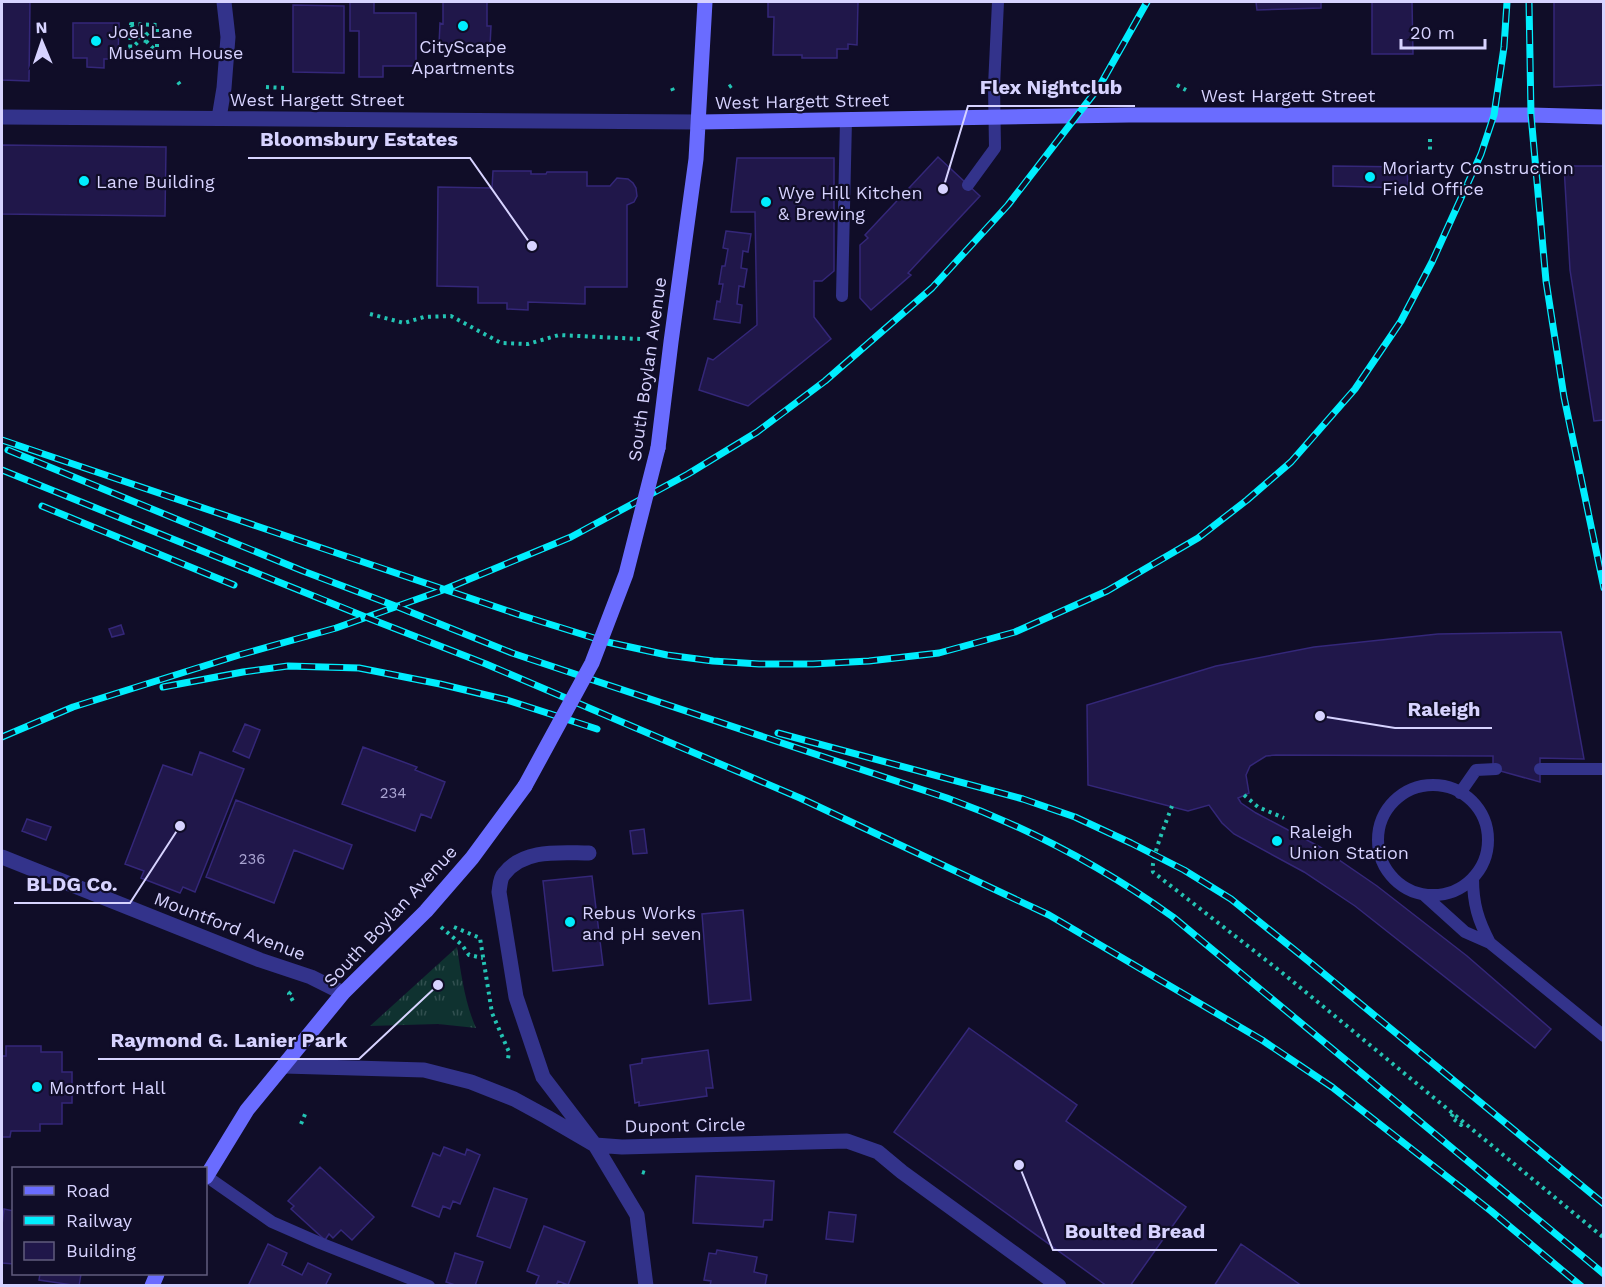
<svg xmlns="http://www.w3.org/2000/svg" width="1605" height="1287" font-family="'Work Sans',sans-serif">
  <defs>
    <pattern id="park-tufts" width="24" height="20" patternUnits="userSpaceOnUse" patternTransform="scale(1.5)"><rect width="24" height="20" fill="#0f3230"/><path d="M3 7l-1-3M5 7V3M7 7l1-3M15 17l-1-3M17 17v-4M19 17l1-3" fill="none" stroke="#314f4f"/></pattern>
  </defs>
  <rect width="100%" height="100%" fill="#100d28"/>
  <!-- park -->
  <path fill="url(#park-tufts)" d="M457 947C461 974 465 1003 476 1028L438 1024 370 1026Z"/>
  <!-- building -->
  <path fill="#20174a" stroke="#342779" stroke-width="1.5" d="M2 2H30L29 81 2 80Z
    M350 2H374V13H416V66H383V77H359V31H350Z
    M443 2H487V26H491L490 46H476L475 51H452V45H439L440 23 443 24Z
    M768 2H858L857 45 848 44V49H837V58H802V55H773L774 17H768Z
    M1256 2H1321V8L1257 10Z
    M1372 2H1412L1413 54H1372Z
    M1554 2H1604V85L1554 87Z
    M293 5 344 6V73L293 72Z
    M73 23H119L118 59H104V68L87 67V58H73Z
    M2 145 166 147 165 216 2 214Z
    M938 157 980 196 908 273 911 275 871 310 860 298V245L868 238 865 235Z
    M737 158H834V271L822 281H814V317L831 339 748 406 699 390 708 358 713 360 757 325 755 212H731Z
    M1333 166 1407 167 1408 188 1333 186Z
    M1564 166H1604V420L1594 421 1570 270Z
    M493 171H531V174H546L547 172H587V186H610L617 178 628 179 633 183 636 188 637 196 634 202 627 205V287H585V304L528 302V310L507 309V303H478V287L437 286 438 187 492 188Z
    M726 231 751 234 748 252 743 251 741 268 747 269 744 287 739 286 737 304 742 305 740 323 714 319 717 301 720 302 723 284H719L722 266H725L728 249 723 248Z
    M121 625 124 634 112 637 109 629Z
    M1561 632 1584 759 1540 758V782L1493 769V756L1276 755 1266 756 1250 766 1246 775 1249 793 1238 798 1241 803 1256 813 1320 847 1377 886 1467 956 1551 1029 1535 1048 1355 906 1304 872 1234 834 1222 823 1209 805 1188 811 1088 785 1087 705 1216 666 1314 647 1438 634Z
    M245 724 260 730 249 758 233 751Z
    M363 747 417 767 415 770 445 782 431 818 421 814 415 831 342 804Z
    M200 752 244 769 195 892 183 887 180 893 141 878 144 871 125 864 163 765 192 775Z
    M236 800 352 845 343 869 294 850 274 903 206 877Z
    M27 819 51 827 46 840 22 831Z
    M644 829 647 853 633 854 630 831Z
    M592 876 603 965 553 971 543 881Z
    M743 910 751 1000 709 1004 702 914Z
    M969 1028 1077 1105 1066 1121 1186 1207 1130 1286H1107L894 1132Z
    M6 1046H41V1052H62V1072H72V1103H62V1124H40V1131H11L10 1137H2V1056H6Z
    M708 1050 713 1088H706L707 1096 639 1106V1102L635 1103 630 1065 642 1063V1059Z
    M444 1147 465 1155 467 1149 480 1155 460 1204 453 1201 450 1209 443 1206 439 1217 412 1206 433 1153 440 1156Z
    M320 1167 374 1217 352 1240 341 1230 333 1238 329 1234 325 1240 291 1209 294 1206 288 1201Z
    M696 1176 774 1181 772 1220H764L763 1227 693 1223Z
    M494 1188 527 1199 510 1248 477 1236Z
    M4 1209 14 1211V1264L2 1263V1225Z
    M829 1212 856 1215 853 1242 826 1239Z
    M544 1226 585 1242 568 1285 558 1281 556 1286H535L539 1276 527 1271Z
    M268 1244 287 1253 282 1265 302 1275 308 1263 331 1274 325 1286H248Z
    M1241 1244 1302 1286H1214Z
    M717 1250 757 1257 754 1272 767 1275 765 1286H710L711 1281 704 1280 709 1253 716 1254Z
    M455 1253 483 1262 475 1286H458L446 1282Z
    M40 1274H81L79 1286 39 1280Z"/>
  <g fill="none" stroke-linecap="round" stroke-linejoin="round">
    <!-- path -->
    <path stroke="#23c4b4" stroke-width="4" stroke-dasharray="3 4.5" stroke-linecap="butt" d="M131 24 157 25V51H130Z
      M131 25 140 34V40L146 41V35L140 34
      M146 35 157 25
      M146 41 156 51
      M130 50 140 40
      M178 82 181 86
      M1053 85H1060
      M1177 85 1186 90
      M266 87 285 88
      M729 87 732 85
      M672 88 674 93
      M1430 139V152
      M370 314 404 323 424 317 451 316 501 343 528 344 559 335 640 339
      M1244 795 1258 807 1284 818
      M1172 806C1167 820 1150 860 1153 872L1285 975 1604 1238
      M441 927 462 945 469 955 483 958
      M454 927 480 938 492 1013 509 1052 508 1059
      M291 992 289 994 293 1001
      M1453 1114 1451 1117 1461 1125 1463 1122
      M301 1124 306 1112
      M642 1172 645 1173"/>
    <!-- lane -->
    <path stroke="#33338b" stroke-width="12" d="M968 185 995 148 994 86 998 2
      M842 296 846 120
      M1540 769H1604
      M1378 840a55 55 0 1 1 110 0a55 55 0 1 1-110 0Z
      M1460 793 1476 770 1496 769
      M1473 878C1473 904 1478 920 1490 943
      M1424 895 1465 932 1490 943 1604 1036
      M206 1176 272 1222 320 1243 429 1286"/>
    <!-- street -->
    <path stroke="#33338b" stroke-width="15" d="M2 117 699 122
      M219 118 224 88 228 37 224 2
      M589 853C561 853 524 848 504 874 500 878 500 886 499 892L516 997 543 1077 595 1145 637 1215 646 1286
      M2 857 260 960 311 977 343 993
      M284 1066 424 1070 471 1082 514 1099 547 1117 595 1145 622 1147 847 1141 878 1152 902 1172 1059 1286"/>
    <!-- secondary -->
    <path stroke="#6a6cff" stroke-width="15" d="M699 122 1129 115H1531L1604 117
      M658 448 671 342 696 159 705 2
      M206 1177 247 1110 343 993 426 911 472 858 525 786
      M152 1286 157 1274"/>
    <defs>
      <path id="rail" d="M1529 2 1531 115 1546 281 1564 397 1604 588
        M2 440 520 615 607 642 667 655 713 661 759 664H813L869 661 939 653 1015 632 1107 591 1198 538 1247 500 1291 462 1355 389 1401 321 1432 262 1481 154 1494 115 1504 47 1507 2
        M8 450 303 571 398 607 512 653 947 798C1027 827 1103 867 1173 917L1604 1274
        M2 470 368 618 486 664 800 798 1049 915 1262 1040 1332 1087 1491 1211 1581 1286
        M42 506 234 585
        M163 687 243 672 288 666 359 668 440 684 507 700 597 729
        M778 733 1023 799 1075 817 1131 843 1184 870 1231 899 1312 964 1604 1204
        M2 737 73 707 239 655 336 628 443 590 571 537 688 474 757 432 825 381 932 288 1008 205 1099 87 1147 2"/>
    </defs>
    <!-- rail casing -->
    <use href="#rail" stroke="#00eefe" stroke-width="7"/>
    <!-- rail -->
    <use href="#rail" stroke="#100d28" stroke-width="4.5" stroke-dasharray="14" stroke-linecap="butt"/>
    <!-- secondary-bridge -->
    <path stroke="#6a6cff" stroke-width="15" d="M525 786 592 663 626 574 658 448"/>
  </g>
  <!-- markers -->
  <g fill="#00eefe" stroke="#100d28" stroke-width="2">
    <circle cx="463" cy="26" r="6"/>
    <circle cx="96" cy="41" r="6"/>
    <circle cx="1370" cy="177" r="6"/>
    <circle cx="84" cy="181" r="6"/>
    <circle cx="766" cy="202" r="6"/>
    <circle cx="1277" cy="841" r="6"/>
    <circle cx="570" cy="922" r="6"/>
    <circle cx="37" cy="1087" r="6"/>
  </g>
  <g text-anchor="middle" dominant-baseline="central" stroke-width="4.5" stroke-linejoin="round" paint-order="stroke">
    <!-- number labels -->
    <g font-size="15" fill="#a9a4d2">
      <text x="393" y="793">234</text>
      <text x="252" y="859">236</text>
    </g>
    <!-- poi labels -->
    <g font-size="18" fill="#d7d3ff" stroke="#100d28" text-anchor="start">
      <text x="108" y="31">Joel Lane<tspan x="108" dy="21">Museum House</tspan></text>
      <text x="463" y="46" text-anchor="middle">CityScape<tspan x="463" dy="21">Apartments</tspan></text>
      <text x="1382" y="167">Moriarty Construction<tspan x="1382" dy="21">Field Office</tspan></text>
      <text x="96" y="181">Lane Building</text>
      <text x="778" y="192">Wye Hill Kitchen<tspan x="778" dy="21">&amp; Brewing</tspan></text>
      <text x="1289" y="831">Raleigh<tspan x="1289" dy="21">Union Station</tspan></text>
      <text x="582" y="912">Rebus Works<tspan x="582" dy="21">and pH seven</tspan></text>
      <text x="49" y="1087">Montfort Hall</text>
    </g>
    <!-- street labels -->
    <g font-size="18" fill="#d7d3ff" stroke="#100d28">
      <text x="1288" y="95">West Hargett Street</text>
      <text x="317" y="99">West Hargett Street</text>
      <text transform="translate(802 101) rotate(-1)">West Hargett Street</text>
      <text transform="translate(647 369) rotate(-82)">South Boylan Avenue</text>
      <text transform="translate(390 916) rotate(-47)">South Boylan Avenue</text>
      <text transform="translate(230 926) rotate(21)">Mountford Avenue</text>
      <text transform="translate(685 1125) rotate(-1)">Dupont Circle</text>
    </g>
  </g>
  <!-- callouts -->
  <path fill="none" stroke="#d7d3ff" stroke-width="2" d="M943 189L968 106H1135M532 246L470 158H248M1320 716L1395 728H1492M180 826L130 903H14M438 985L359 1059H98M1019 1165L1053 1250H1217"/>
  <g fill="#d7d3ff" stroke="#100d28" stroke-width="2">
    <circle cx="943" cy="189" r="6"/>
    <circle cx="532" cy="246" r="6"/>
    <circle cx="1320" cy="716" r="6"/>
    <circle cx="180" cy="826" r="6"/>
    <circle cx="438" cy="985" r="6"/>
    <circle cx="1019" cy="1165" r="6"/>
  </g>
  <g font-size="20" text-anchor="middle" font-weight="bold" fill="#d7d3ff" stroke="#100d28" stroke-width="4.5" stroke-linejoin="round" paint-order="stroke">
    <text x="1051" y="94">Flex Nightclub</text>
    <text x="359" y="146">Bloomsbury Estates</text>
    <text x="1444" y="716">Raleigh</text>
    <text x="72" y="891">BLDG Co.</text>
    <text x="229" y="1047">Raymond G. Lanier Park</text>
    <text x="1135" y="1238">Boulted Bread</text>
  </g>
  <!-- border -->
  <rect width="1605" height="1287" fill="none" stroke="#d7d3ff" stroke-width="6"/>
  <!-- legend -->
  <rect x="12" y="1167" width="195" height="108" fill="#100d28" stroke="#605c7e" stroke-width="1.5"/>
  <rect x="24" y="1186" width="30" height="9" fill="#6a6cff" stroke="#605c7e" stroke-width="1.5"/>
  <text x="66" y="1197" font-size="18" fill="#d7d3ff">Road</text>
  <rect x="24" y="1216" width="30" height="9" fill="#00eefe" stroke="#605c7e" stroke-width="1.5"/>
  <text x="66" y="1227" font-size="18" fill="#d7d3ff">Railway</text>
  <rect x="24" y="1242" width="30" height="18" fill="#20174a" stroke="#605c7e" stroke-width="1.5"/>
  <text x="66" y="1257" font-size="18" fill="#d7d3ff">Building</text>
  <!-- north arrow -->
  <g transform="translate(42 42) rotate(358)" stroke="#100d28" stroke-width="4.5" paint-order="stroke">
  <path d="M0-4.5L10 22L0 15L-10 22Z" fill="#d7d3ff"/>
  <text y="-9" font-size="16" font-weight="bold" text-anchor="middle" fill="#d7d3ff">N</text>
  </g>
  <!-- scale -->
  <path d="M1401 39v9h84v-9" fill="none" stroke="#d7d3ff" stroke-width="3"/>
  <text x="1410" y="39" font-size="18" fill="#d7d3ff" stroke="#100d28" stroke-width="4.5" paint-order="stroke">20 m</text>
</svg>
